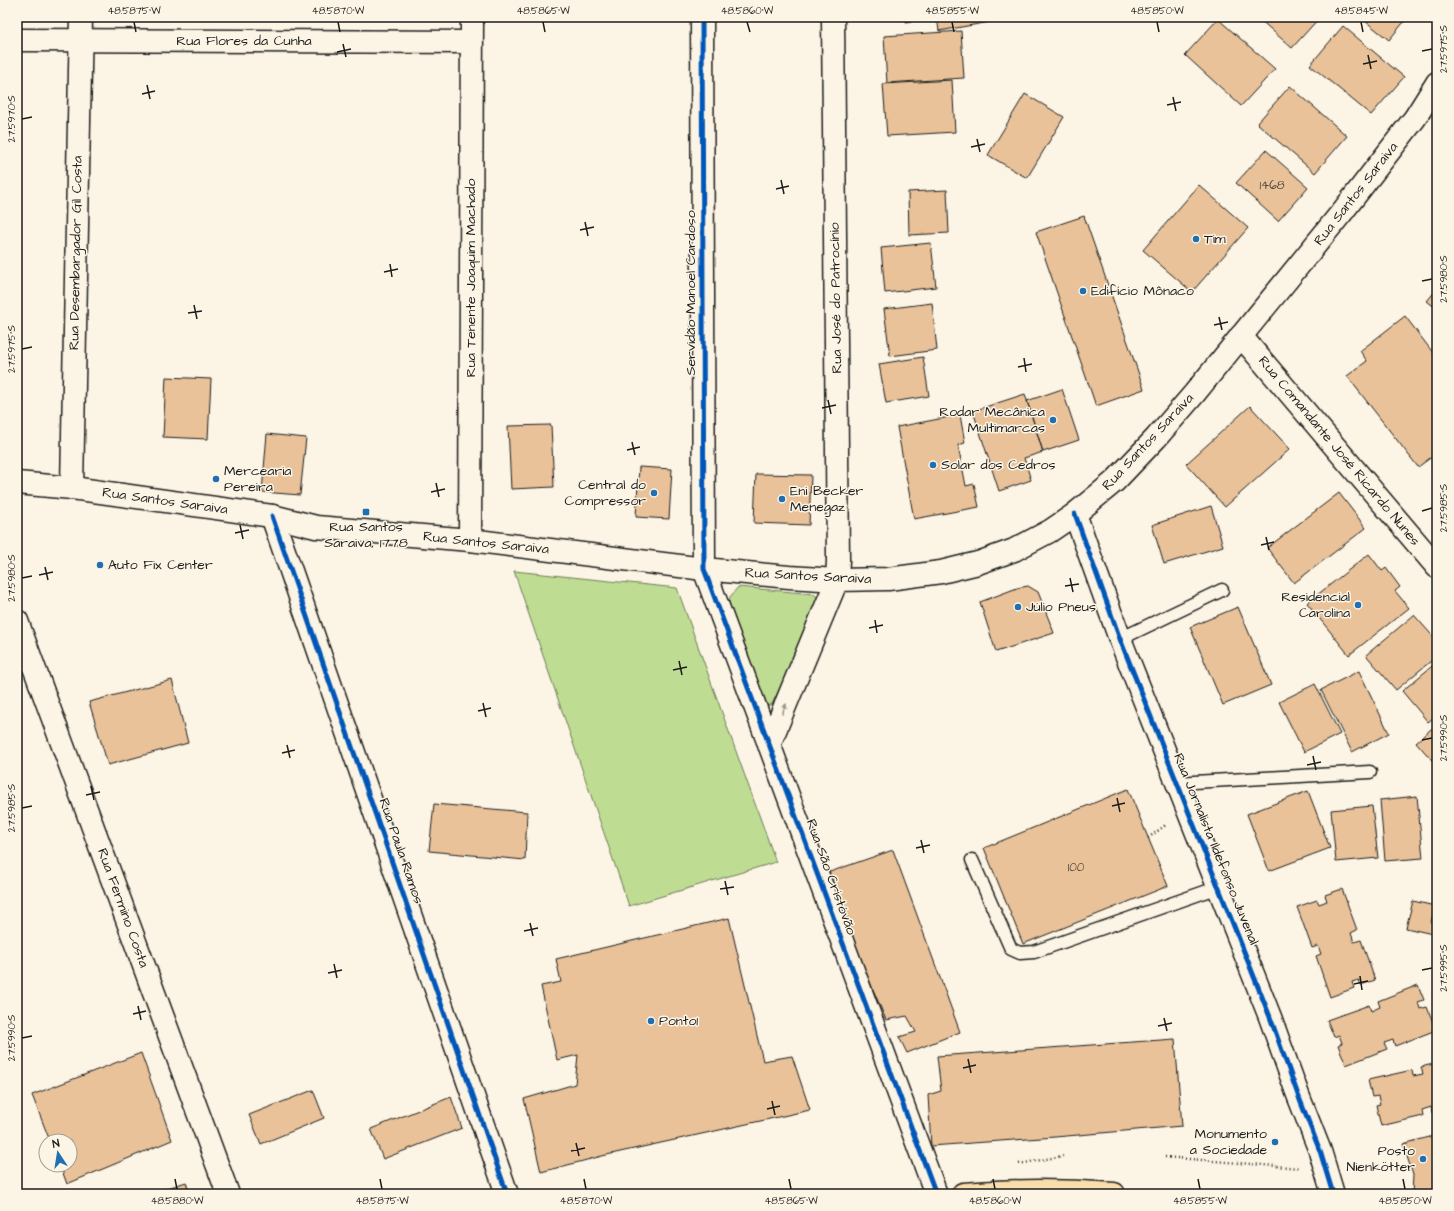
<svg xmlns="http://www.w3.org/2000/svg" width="1454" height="1211" font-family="'Architects Daughter',sans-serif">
  <rect width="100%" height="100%" fill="#fcf5e5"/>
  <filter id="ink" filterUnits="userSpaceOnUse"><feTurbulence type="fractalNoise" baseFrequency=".025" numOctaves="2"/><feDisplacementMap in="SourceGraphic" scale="8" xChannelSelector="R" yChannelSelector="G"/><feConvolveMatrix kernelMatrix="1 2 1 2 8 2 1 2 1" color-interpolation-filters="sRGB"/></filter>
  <g filter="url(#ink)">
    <!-- green -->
    <path fill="#bfdc93" stroke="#6e7c58" d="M514 571 677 588 776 862 629 906Z
      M738 587 814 594 820 601V609L772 704 763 708 728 608 730 597Z"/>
    <!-- building -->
    <path fill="#e9c299" stroke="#1c1c1c" d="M905 17H937L906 22Z
      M937 17H989L990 22 939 31Z
      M1257 17H1320L1292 48Z
      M1360 17H1408L1389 40Z
      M1218 19 1275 69 1241 106 1185 55Z
      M1343 26 1404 77 1371 115 1310 65Z
      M961 31 964 78 887 83 884 36Z
      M952 80 955 132 887 136 883 84Z
      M1290 86 1347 136 1315 173 1257 123Z
      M1025 94 1064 117 1027 178 988 155Z
      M1266 150 1308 187 1278 221 1236 183Z
      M1199 185 1248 228 1192 292 1143 250Z
      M947 190 949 233 909 235 908 192Z
      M1084 216 1144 389 1096 406 1036 232Z
      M931 243 936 287 885 293 881 248Z
      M1437 289V309L1427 301Z
      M932 303 937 350 890 356 884 309Z
      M1405 316 1437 358V453L1418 467 1347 376 1367 361 1360 351Z
      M923 357 929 396 886 403 879 364Z
      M166 377 211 379 208 439 163 437Z
      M1062 389 1079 440 1043 452 1027 401Z
      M1025 394 1043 452 1024 458 1031 480 999 491 973 411Z
      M1250 406 1290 449 1225 507 1186 464Z
      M960 415 965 443 958 445 966 486 974 484 979 507 914 519 897 427Z
      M551 425 554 487 511 489 508 426Z
      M267 434 306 438 300 495 262 492Z
      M639 467 672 469 669 519 636 517Z
      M756 474 811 475 809 525 754 523Z
      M1339 493 1366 528 1294 583 1267 548Z
      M1211 506 1223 546 1164 564 1152 525Z
      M1369 554 1382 571 1386 568 1400 587 1395 591 1409 608 1349 655 1307 603Z
      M1028 586 1038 592 1054 633 996 652 980 602 1017 588Z
      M1238 607 1271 685 1223 705 1190 627Z
      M1414 615 1437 641V656L1396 690 1366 655Z
      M1437 662V715L1428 722 1402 691Z
      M1359 671 1389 733 1352 752 1321 690Z
      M172 680 188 743 108 765 89 702Z
      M1315 684 1340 734 1304 752 1279 702Z
      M1437 724V766L1416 742Z
      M1128 789 1168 886 1023 944 984 848Z
      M1308 791 1330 848 1269 871 1247 814Z
      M1417 796 1423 858 1385 861 1380 800Z
      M434 804 527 812 525 860 429 851Z
      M1372 806 1378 858 1336 862 1331 810Z
      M893 850 960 1032 907 1053 899 1037 916 1032 907 1016 886 1020 824 874Z
      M1342 889 1357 930 1351 933 1354 942 1361 940 1375 980 1361 985 1359 980 1352 982 1354 988 1330 997 1316 956 1321 954 1318 946 1312 948 1297 907 1317 900 1319 904 1327 901 1325 895Z
      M1413 901 1435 906 1431 922 1437 923V935L1406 928Z
      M729 918 763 1061 792 1056 810 1110 602 1156 541 1172 524 1099 575 1084 578 1055 557 1060 541 986 561 982 556 959Z
      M1418 985 1424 1000 1418 1002 1420 1009 1427 1007 1436 1030 1395 1046 1393 1040 1384 1043 1387 1049 1346 1065 1338 1045 1342 1043 1339 1035 1334 1037 1327 1020 1369 1005 1371 1011 1380 1007 1378 1001Z
      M1175 1039 1182 1126 1055 1137 931 1146 928 1095 941 1091 937 1056Z
      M141 1053 172 1140 67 1184 60 1165H70V1141H50L32 1095Z
      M1437 1063V1112L1432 1113 1431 1107 1422 1110 1423 1116 1381 1126 1376 1105 1380 1104 1378 1096 1372 1097 1368 1080 1412 1070 1413 1076 1423 1074 1421 1067Z
      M313 1090 324 1118 261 1144 249 1115Z
      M451 1097 462 1128 383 1159 371 1129Z
      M1437 1135V1194H1412L1413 1175 1403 1144Z
      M186 1182 190 1194H149Z"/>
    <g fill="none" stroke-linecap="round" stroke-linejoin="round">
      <defs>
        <path id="service" d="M1120 639 1222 590
          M1176 783 1370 772
          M972 860 1011 949 1020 953 1034 952 1219 887"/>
        <path id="minor" d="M702 17 704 569
          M833 17 838 561 837 580
          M17 40 471 42
          M1241 336 1437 567
          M1075 514 1120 639 1270 1017 1298 1095 1320 1151 1333 1194
          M272 516 507 1194
          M470 540 472 17
          M17 621 228 1194"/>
        <path id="tertiary" d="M72 488 81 17
          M704 569 936 1194
          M769 745 837 580"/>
        <path id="secondary" d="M17 483 72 488 272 516 316 527 470 540 704 569 789 577 837 580 888 579 941 572 978 563 1014 550 1050 531 1075 514 1115 481 1156 438 1194 394 1343 211 1415 118 1437 83"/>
        <path id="primary" d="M963 1194C1013 1190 1064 1190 1114 1194"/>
      </defs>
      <!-- service casing -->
      <use href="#service" stroke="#1c1c1c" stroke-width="15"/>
      <!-- minor casing -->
      <use href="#minor" stroke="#1c1c1c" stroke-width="25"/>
      <!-- tertiary casing -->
      <use href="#tertiary" stroke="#1c1c1c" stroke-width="25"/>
      <!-- secondary casing -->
      <use href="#secondary" stroke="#1c1c1c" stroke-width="25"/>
      <!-- primary casing -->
      <use href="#primary" stroke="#1c1c1c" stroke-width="25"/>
      <!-- path -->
      <path stroke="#1c1c1c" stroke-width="2.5" stroke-dasharray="1 3" stroke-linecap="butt" d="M1148 838 1167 824
        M1165 1157 1300 1168
        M1019 1164 1063 1156"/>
      <!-- service -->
      <use href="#service" stroke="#fcf5e5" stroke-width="12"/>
      <!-- minor -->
      <use href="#minor" stroke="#fcf5e5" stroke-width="22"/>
      <!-- tertiary -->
      <use href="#tertiary" stroke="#fcf5e5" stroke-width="22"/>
      <!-- secondary -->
      <use href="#secondary" stroke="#fcf5e5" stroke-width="22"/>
      <!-- primary -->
      <use href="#primary" stroke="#f9deab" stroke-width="22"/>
      <defs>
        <path id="cycleway" d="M702 17 704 569 936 1194
          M1075 514 1120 639 1270 1017 1298 1095 1320 1151 1333 1194
          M272 516 507 1194"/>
      </defs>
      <!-- cycleway casing -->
      <use href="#cycleway" stroke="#fcf5e5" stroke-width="8"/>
      <!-- cycleway -->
      <use href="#cycleway" stroke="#0057b8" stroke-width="5"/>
    </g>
    <!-- one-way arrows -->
    <defs><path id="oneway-solid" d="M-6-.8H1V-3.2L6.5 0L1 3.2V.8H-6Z"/></defs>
    <use fill="#97938b" href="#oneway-solid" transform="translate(784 709) rotate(-68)"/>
  </g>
  <!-- ticks -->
  <path fill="none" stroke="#1c1c1c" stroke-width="1.5" d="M134 22 136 32M338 22 340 32M543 22 545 32M747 22 750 32M952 22 954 32M1157 22 1159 32M1361 22 1363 32M343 44 346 57M1422 51 1432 49M337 52 351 49M1368 55 1371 69M1363 64 1377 61M147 85 150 99M142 94 155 91M1173 97 1176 111M1167 105 1181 102M22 119 32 117M977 139 980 152M971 147 985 144M781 180 784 194M776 189 789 186M585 222 588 236M580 230 594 227M390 264 392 277M384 272 398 269M1422 281 1432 279M194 305 197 319M188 313 202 311M1219 317 1222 330M1214 325 1228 322M22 349 32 347M1024 358 1026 372M1018 367 1032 364M828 400 831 414M822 408 836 405M632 442 635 455M627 450 640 447M436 483 439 497M431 492 445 489M1422 511 1432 508M240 525 243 539M235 533 249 530M1266 537 1269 550M1261 545 1274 542M45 567 48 580M39 575 53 572M22 578 32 576M1070 578 1073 592M1065 586 1079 584M875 620 877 633M869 628 883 625M679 661 682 675M673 670 687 667M483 703 486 717M478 711 491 708M1422 740 1432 738M287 745 290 758M282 753 295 750M1313 756 1316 770M1307 765 1321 762M91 786 94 800M86 795 100 792M1117 798 1120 812M1112 806 1125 803M22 808 32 806M921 840 924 853M916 848 930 845M725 881 728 895M720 889 734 887M530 923 533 936M524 931 538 928M334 964 337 978M1422 970 1432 968M328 973 342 970M1360 976 1362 990M1354 984 1368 981M138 1006 141 1020M133 1014 146 1011M1164 1018 1167 1031M1158 1026 1172 1023M22 1038 32 1036M968 1059 971 1073M963 1068 976 1065M772 1101 775 1115M767 1109 780 1106M576 1143 579 1156M571 1151 585 1148M175 1179 177 1189M380 1179 382 1189M584 1179 586 1189M789 1179 791 1189M993 1179 995 1189M1198 1179 1200 1189M1403 1179 1405 1189"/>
  <!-- markers -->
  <g fill="#1f6fb2" stroke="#fcf5e5" stroke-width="1.5">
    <circle cx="1196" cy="239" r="4"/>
    <circle cx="1083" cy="291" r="4"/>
    <circle cx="1053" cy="420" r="4"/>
    <circle cx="933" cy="465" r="4"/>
    <circle cx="216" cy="479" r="4"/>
    <circle cx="654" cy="493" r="4"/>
    <circle cx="782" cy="499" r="4"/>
    <rect x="362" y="508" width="8" height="8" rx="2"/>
    <circle cx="100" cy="565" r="4"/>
    <circle cx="1358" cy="605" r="4"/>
    <circle cx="1018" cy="607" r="4"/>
    <circle cx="651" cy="1021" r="4"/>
    <circle cx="1275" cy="1142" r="4"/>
    <circle cx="1423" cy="1159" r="4"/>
  </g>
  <g text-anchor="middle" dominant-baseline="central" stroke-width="3" stroke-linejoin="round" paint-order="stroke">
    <!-- number labels -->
    <g font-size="12" fill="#4f463b">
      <text x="1272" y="185">1468</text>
      <text x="1076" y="867">100</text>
    </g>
    <!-- street labels -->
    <g font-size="14" fill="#1c1c1c" stroke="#fcf5e5">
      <text x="244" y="41">Rua Flores da Cunha</text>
      <text transform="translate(1356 194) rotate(-52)">Rua Santos Saraiva</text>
      <text transform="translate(76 253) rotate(-89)">Rua Desembargador Gil Costa</text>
      <text transform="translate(471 278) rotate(-90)">Rua Tenente Joaquim Machado</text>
      <text transform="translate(691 293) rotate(-90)">Servidão Manoel Cardoso</text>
      <text transform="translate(836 298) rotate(-91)">Rua José do Patrocínio</text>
      <text transform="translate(1148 442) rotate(-47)">Rua Santos Saraiva</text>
      <text transform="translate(1339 451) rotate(50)">Rua Comandante José Ricardo Nunes</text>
      <text transform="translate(165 501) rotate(8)">Rua Santos Saraiva</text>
      <text transform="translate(486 543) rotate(6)">Rua Santos Saraiva</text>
      <text transform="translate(808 576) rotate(3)">Rua Santos Saraiva</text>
      <text transform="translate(1216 849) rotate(68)">Rua Jornalista Ildefonso Juvenal</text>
      <text transform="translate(401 851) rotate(71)">Rua Paula Ramos</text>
      <text transform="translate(831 877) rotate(70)">Rua São Cristóvão</text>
      <text transform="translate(123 908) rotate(70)">Rua Fermino Costa</text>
    </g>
    <!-- poi labels -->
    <g font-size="14" fill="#1c1c1c" stroke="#fcf5e5" text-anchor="start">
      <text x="1204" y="239">Tim</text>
      <text x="1091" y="291">Edifício Mônaco</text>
      <text x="1045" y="412" text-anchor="end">Rodar Mecânica<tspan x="1045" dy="16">Multimarcas</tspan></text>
      <text x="941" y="465">Solar dos Cedros</text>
      <text x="224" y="471">Mercearia<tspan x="224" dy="16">Pereira</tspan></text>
      <text x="646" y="485" text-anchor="end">Central do<tspan x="646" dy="16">Compressor</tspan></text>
      <text x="790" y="491">Eni Becker<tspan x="790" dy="16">Menegaz</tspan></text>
      <text x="366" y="527" text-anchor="middle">Rua Santos<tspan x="366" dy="16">Saraiva, 1778</tspan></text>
      <text x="108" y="565">Auto Fix Center</text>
      <text x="1350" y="597" text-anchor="end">Residencial<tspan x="1350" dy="16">Carolina</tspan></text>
      <text x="1026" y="607">Júlio Pneus</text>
      <text x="659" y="1021">Ponto1</text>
      <text x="1267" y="1134" text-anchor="end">Monumento<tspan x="1267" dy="16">a Sociedade</tspan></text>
      <text x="1415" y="1151" text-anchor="end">Posto<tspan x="1415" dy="16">Nienkötter</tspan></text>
    </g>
  </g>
  <!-- margin -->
  <rect width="1454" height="1211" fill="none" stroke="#fcf5e5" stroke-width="44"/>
  <!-- north arrow -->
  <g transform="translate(58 1153) rotate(348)"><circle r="19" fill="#fcf5e5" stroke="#a29e95"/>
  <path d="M0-3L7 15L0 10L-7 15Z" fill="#1f6fb2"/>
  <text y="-6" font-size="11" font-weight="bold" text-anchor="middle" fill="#1c1c1c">N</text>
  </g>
  <rect x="22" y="22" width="1410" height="1167" fill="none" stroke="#1c1c1c" stroke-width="1.5"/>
  <g font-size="10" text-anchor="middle" fill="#1c1c1c">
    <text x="134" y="14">48.5875°W</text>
    <text x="338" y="14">48.5870°W</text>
    <text x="543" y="14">48.5865°W</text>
    <text x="747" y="14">48.5860°W</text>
    <text x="952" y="14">48.5855°W</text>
    <text x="1157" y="14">48.5850°W</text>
    <text x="1361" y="14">48.5845°W</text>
    <text transform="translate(1443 49) rotate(-90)" y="4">27.5975°S</text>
    <text transform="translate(11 119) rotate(-90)" y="4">27.5970°S</text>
    <text transform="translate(1443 279) rotate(-90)" y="4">27.5980°S</text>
    <text transform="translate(11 349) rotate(-90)" y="4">27.5975°S</text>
    <text transform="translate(1443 508) rotate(-90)" y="4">27.5985°S</text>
    <text transform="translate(11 578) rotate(-90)" y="4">27.5980°S</text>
    <text transform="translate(1443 738) rotate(-90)" y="4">27.5990°S</text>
    <text transform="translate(11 808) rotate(-90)" y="4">27.5985°S</text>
    <text transform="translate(1443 968) rotate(-90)" y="4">27.5995°S</text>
    <text transform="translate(11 1038) rotate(-90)" y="4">27.5990°S</text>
    <text x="177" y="1204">48.5880°W</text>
    <text x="382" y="1204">48.5875°W</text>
    <text x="586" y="1204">48.5870°W</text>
    <text x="791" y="1204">48.5865°W</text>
    <text x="995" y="1204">48.5860°W</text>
    <text x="1200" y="1204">48.5855°W</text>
    <text x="1405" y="1204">48.5850°W</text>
  </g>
</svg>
